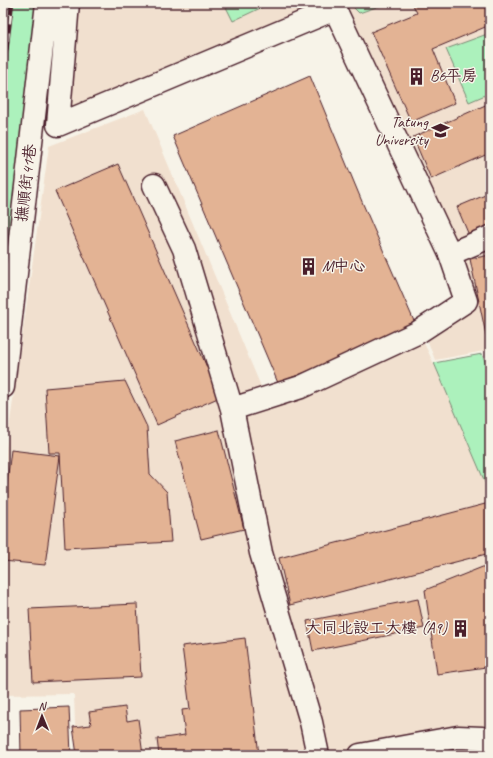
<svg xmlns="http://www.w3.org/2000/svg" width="493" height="758" font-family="Caveat,'LXGW WenKai TC',sans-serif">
  <rect width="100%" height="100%" fill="#f7f3e8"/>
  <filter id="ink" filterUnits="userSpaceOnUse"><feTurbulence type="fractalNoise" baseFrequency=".025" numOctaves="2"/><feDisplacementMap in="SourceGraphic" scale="8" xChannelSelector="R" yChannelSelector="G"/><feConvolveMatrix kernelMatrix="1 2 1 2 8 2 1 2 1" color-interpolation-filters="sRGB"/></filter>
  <g filter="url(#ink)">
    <!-- built -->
    <path fill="#f1e0cf" d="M56 3H319L42 122Z
      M333 3H490V350L435 360 425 334 470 311Z
      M145 109 267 401 422 339 490 480V755H76L74 694 3 695V471L49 146Z"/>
    <!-- green -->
    <path fill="#acf1bc" stroke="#7b8874" d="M3 3H36L3 293Z
      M224 3H271L233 21Z
      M349 3H388L359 13Z
      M490 33V93L469 102 446 49Z
      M482 354 490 373V494L434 363Z"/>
    <!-- building -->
    <path fill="#e3b394" stroke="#4a1f2b" d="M418 3H490V25L433 49 455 103 411 122 371 32 417 13 413 5Z
      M310 76 363 204 417 328 278 383 173 136Z
      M490 103V153L431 179 413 137Z
      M118 164 220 397 157 425 55 191Z
      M490 193V233L471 240 457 207Z
      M490 255V334L486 335 470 259Z
      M125 381 147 427 150 474 167 492 171 542 65 548 60 453H49L45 388Z
      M219 430 244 529 201 539 175 441Z
      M11 450 60 456 45 565 3 561V514Z
      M489 503 490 553 290 605 279 558Z
      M490 564V665L486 667 437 674 425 590Z
      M418 599 424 628 313 651 307 621Z
      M137 604 141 677 33 682 29 609Z
      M245 638 259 755H159L157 739 185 735 182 710 190 709 182 646Z
      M69 707 71 755H21L20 709Z
      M125 707 127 721 138 719 143 755H77L73 727 91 725 89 712Z"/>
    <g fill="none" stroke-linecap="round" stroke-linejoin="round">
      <defs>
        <path id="minor" d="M68 3 58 125 335 9 450 254 466 301 417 333 301 387 232 409
          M154 185 184 249 232 409 261 553 311 722 318 755
          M450 254 490 237
          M3 387 47 3
          M360 755 458 737 482 738 490 743"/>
      </defs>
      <!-- minor casing -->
      <use href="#minor" stroke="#4a1f2b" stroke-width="25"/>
      <!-- minor -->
      <use href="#minor" stroke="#f7f3e8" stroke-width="22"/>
      <defs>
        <path id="rail" d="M3 77 12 3"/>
      </defs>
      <!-- rail casing -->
      <use href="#rail" stroke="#4a1f2b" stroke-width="4.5"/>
      <!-- rail -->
      <use href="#rail" stroke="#f7f3e8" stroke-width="3" stroke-dasharray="9" stroke-linecap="butt"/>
    </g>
  </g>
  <!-- icons -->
  <defs>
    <symbol id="building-bare" viewBox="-9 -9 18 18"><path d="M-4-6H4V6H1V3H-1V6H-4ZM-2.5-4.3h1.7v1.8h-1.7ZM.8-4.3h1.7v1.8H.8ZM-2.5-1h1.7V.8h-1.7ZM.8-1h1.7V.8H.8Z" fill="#4a1f2b" stroke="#f7f3e8" stroke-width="2.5" paint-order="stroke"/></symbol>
    <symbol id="university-bare" viewBox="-9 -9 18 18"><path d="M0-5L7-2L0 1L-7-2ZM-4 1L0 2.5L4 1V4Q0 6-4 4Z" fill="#4a1f2b" stroke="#f7f3e8" stroke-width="2.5" paint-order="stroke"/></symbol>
  </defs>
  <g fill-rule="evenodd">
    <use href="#building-bare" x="404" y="64" width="25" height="25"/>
    <use href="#university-bare" x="428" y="118" width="25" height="25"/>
    <use href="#building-bare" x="296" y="254" width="25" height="25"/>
    <use href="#building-bare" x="448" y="616" width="25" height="25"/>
  </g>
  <g text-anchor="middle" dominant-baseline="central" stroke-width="3" stroke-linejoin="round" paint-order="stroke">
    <!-- poi labels -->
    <g font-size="16" fill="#4a1f2b" stroke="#f7f3e8" text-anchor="start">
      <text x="430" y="76">B6平房</text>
      <text x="428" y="122" text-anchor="end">Tatung<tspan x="428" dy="18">University</tspan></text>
      <text x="322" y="266">M中心</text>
      <text x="447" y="628" text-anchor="end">大同北設工大樓 (A9)</text>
    </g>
    <!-- street labels -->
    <g font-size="16" fill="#4a1f2b" stroke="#f7f3e8">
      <text transform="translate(26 183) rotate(-83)">撫順街41巷</text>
    </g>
  </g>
  <!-- margin -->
  <rect width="493" height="758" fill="none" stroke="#f7f3e8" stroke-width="16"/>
  <rect x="8" y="8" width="477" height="742" fill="none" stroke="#4a1f2b" stroke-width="1.5" filter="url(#ink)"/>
  <!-- north arrow -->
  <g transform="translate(42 716) rotate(359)" stroke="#f7f3e8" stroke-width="3" paint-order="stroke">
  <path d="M0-3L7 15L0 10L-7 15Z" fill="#4a1f2b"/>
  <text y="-6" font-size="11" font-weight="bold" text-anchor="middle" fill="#4a1f2b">N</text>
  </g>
</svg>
